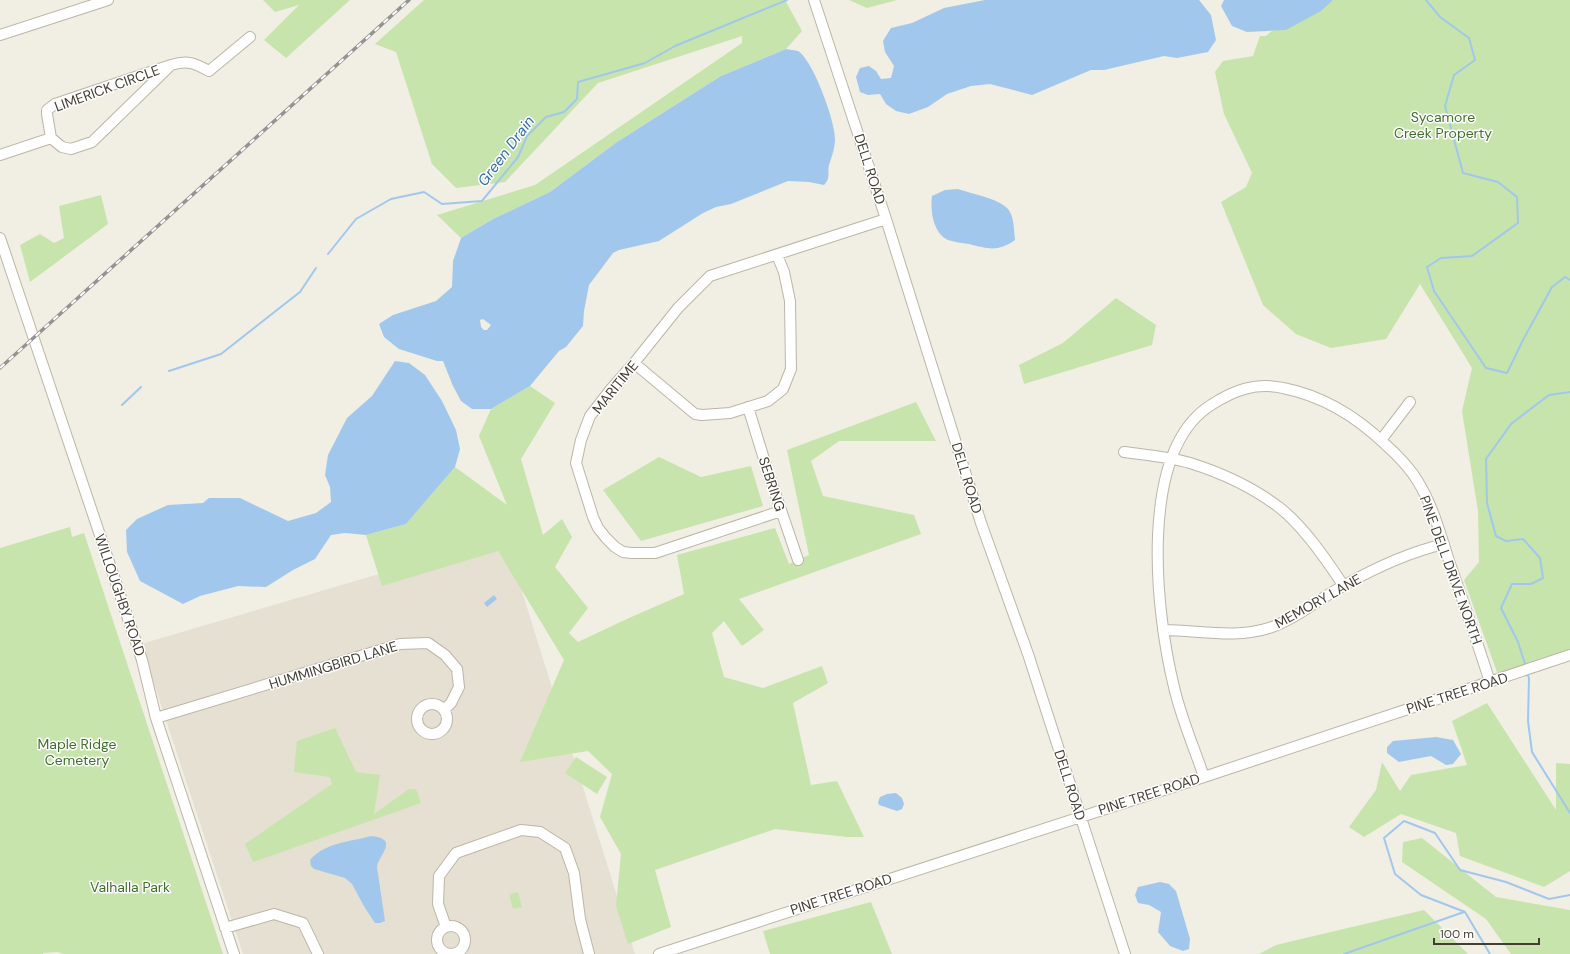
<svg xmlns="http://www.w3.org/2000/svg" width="1570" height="954" font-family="'DM Sans',sans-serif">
  <rect width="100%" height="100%" fill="#f1eee3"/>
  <!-- residential -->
  <path fill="#e5e0d2" d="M505 537 635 954H243L141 644Z"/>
  <!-- green -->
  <path fill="#c7e4ad" d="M263 0H350L286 58 264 40 299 5 275 12Z
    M424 0H785L802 31 786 49 721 76 617 142 550 192 493 219 461 238 437 215 535 185 742 43V36L598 83 505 182 456 188 432 164 396 52 375 44Z
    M849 0H897L867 8Z
    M1308 0H1570V651L1498 675 1464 580 1479 562 1478 511 1462 411 1472 368 1420 284 1386 339 1331 348 1296 334 1263 305 1221 202 1246 187 1252 173 1224 114 1215 72 1223 61 1253 56 1260 36H1266Z
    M101 195 108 224 30 282 20 245 40 234 54 243 64 238 59 206Z
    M1116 298 1156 325 1152 345 1024 384 1019 365 1063 343Z
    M530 386 555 403 521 459 543 535 562 519 572 537 555 567 588 608 569 633 578 642 629 618 684 594 677 555 775 528 789 564 809 555 787 450 916 402 936 441H839L811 461 823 496 914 515 921 534 739 599 764 630 742 646 724 621 712 633 724 677 763 688 822 666 828 683 793 703 811 785 837 781 864 837H847L775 829 655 870 671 927 628 944 616 906 621 854 600 817 612 774 588 751 520 762 564 660 498 551 382 586 366 535 406 524 455 467 507 505 479 436 491 409Z
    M659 457 701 477 751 466 763 506 641 541 603 490Z
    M70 527 72 537 84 533 223 954H63L58 952 43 953V954H0V548Z
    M1487 703 1556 810V763L1570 764V871L1544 887 1460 856 1456 833 1401 814 1364 837 1349 827 1376 790 1382 762 1400 791 1411 775 1467 765 1452 721Z
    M335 728 356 772 380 775 374 814 409 789H416L421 803 253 862 245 844 332 784 330 777 294 772 297 741Z
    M576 757 607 777 597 794 565 773Z
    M1422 838 1496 897 1570 910V954H1511L1486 919 1402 862 1403 842Z
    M518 892 522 907 513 909 509 894Z
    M871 902 892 954H770L763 931Z
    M1424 910 1468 954H1259L1276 945Z"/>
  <!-- water -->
  <path fill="#a1c8ec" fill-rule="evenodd" d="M985 0H1199L1211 15 1216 40 1208 52 1177 58 1164 56 1104 70H1091L1032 95 990 84 971 86 947 94 928 107 909 114 896 111 886 104 880 94 868 95 860 92 856 77 860 68 869 66 876 71 881 79 891 78 894 66 885 52 883 41 891 28 912 23 944 8Z
    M1224 0H1333L1321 11 1286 30 1247 32 1232 26 1221 6Z
    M786 49C789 50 795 50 798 51 813 60 835 121 835 138 835 148 832 156 829 165 827 174 831 178 824 185L809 182 788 181 731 204 716 207 703 213 659 241 619 250 613 253 589 285 584 311 583 326 566 347 559 351 530 386 491 409H472L461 401 453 386 443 361H437L399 349 384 337 379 324 393 315 436 301 452 287 453 261 461 238 493 219 550 192 617 142 721 76ZM483 319 491 325 487 330H484L481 327 480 320Z
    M958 189C972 194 998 198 1008 209 1014 216 1014 230 1015 240 998 252 989 249 969 244 962 243 954 242 948 240 933 233 930 210 932 196L945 190Z
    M395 361 409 363 425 375 442 401 456 430 460 449 455 467 406 524 366 535 345 533 331 535 315 559 293 570 266 587 238 586 200 596 183 604 140 581 127 552 126 530 137 519 168 505 203 503 209 498H240L288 521 316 513 331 502 330 487 325 475 328 455 347 418 372 396Z
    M494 595 497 599 487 607 484 603Z
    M1436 737 1453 740 1461 754 1453 764 1446 765 1431 756 1399 762 1387 753V747L1393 741Z
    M896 793 902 798 904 804 902 809 897 811 879 805 878 802 880 797 887 794Z
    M371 836C400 839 379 854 377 867L385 921 380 923H375L365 908 352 884 345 878 314 869 311 866 310 860C326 842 350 842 371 836Z
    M1160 882 1169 884 1176 891 1190 939 1189 949 1183 951 1170 946 1158 932 1161 912 1149 905 1138 903 1135 895 1138 887Z"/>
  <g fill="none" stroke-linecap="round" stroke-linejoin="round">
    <!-- stream -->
    <path stroke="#a1c8ec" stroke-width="2" d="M1426 0 1440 17 1469 38 1475 60 1454 75 1445 106 1463 173 1498 182 1517 197 1518 223 1472 256 1441 258 1427 267 1434 291 1486 368 1507 373 1523 340 1552 287 1565 277 1570 280
      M328 254 356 219 391 199 424 192 442 204 482 201 518 157 527 136 546 117 564 112 577 99 578 82 645 63 675 46 787 0
      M169 371 221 354 300 292 316 268
      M122 405 141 387
      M1526 667 1518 642 1501 608 1512 584H1531L1543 578 1540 558 1523 539 1506 541 1496 536 1487 503 1486 459 1511 424 1549 395 1570 392
      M1527 673 1529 678 1528 721 1532 752 1570 813
      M1344 954 1464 912
      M1490 954 1465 912 1421 895 1395 874 1384 838 1404 821 1435 833 1460 870 1506 882 1549 899 1570 895"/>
    <defs>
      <path id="minor" d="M814 0 886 219 981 523 1028 654 1125 954
        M0 35 108 0
        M171 65 92 142 71 149 62 147 51 138 47 114V110L55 104 171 65C188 60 194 63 209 71L250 37
        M0 155 51 138
        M0 238 142 660 156 718 234 954
        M634 363 695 414 702 415 730 413 768 401 783 389 791 369 790 301 784 272 777 255
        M748 407 768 472 798 560
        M1381 440 1410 402
        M1124 452C1146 455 1169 457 1190 463 1222 473 1254 488 1280 508 1304 527 1326 559 1343 585
        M781 511 655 553H632L623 552 615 547 606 538 598 528 593 517 576 463 581 440 590 416 611 389 634 363 678 308 710 276 886 219
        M1163 630C1198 630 1235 639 1269 628 1294 620 1319 599 1343 586 1373 569 1410 552 1444 544
        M417 719a15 15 0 1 1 30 0a15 15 0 1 1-30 0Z
        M156 718 400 644 428 643 445 655 457 669 459 687 451 703 444 710
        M1204 777C1194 747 1181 718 1174 687 1156 614 1137 452 1211 405 1234 390 1256 382 1283 388 1324 396 1357 417 1386 445 1396 454 1405 463 1413 474 1432 501 1440 533 1450 564 1464 603 1477 642 1490 682
        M437 940a14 14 0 1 1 28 0a14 14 0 1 1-28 0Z
        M446 927 438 904 439 876 456 853 521 830 540 832 565 848 574 873 580 919 589 954
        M225 928 274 914 303 923 318 954
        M659 954 1204 777 1570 655"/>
    </defs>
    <!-- minor casing -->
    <use href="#minor" stroke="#bcb6a7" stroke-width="12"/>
    <!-- minor -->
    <use href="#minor" stroke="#fff" stroke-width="10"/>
    <defs>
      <path id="rail" d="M0 368 409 0"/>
    </defs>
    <!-- rail casing -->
    <use href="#rail" stroke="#939393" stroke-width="3.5"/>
    <!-- rail -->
    <use href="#rail" stroke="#fff" stroke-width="2" stroke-dasharray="6" stroke-linecap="butt"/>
  </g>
  <g text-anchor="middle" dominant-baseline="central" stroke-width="3" stroke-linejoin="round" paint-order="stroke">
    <!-- street labels -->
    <g font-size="14" fill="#423e34" stroke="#fff">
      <text transform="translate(107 88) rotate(-20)">LIMERICK CIRCLE</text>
      <text transform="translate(870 169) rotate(72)">DELL ROAD</text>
      <text transform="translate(615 387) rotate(-51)">MARITIME</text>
      <text transform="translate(967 478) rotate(73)">DELL ROAD</text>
      <text transform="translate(772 484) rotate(72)">SEBRING</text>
      <text transform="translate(1451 570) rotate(70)">PINE DELL DRIVE NORTH</text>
      <text transform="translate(120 595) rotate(71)">WILLOUGHBY ROAD</text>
      <text transform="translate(1318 601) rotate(-29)">MEMORY LANE</text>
      <text transform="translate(333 665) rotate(-17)">HUMMINGBIRD LANE</text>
      <text transform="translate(1457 693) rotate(-18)">PINE TREE ROAD</text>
      <text transform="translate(1070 785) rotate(72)">DELL ROAD</text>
      <text transform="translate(1149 794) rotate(-18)">PINE TREE ROAD</text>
      <text transform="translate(841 894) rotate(-18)">PINE TREE ROAD</text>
    </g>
    <!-- park labels -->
    <g font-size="14" fill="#40712a" stroke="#fff">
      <text x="1443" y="117">Sycamore<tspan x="1443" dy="16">Creek Property</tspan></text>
      <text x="77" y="744">Maple Ridge<tspan x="77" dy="16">Cemetery</tspan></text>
      <text x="130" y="887">Valhalla Park</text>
    </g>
    <!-- water labels -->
    <g font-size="15" font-style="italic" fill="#326ea9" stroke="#fff">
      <text transform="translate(506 151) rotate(-53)">Green Drain</text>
    </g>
  </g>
  <!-- scale -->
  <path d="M1434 938v6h105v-6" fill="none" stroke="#423e34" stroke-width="2"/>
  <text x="1440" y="938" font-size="12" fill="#423e34" stroke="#ffffff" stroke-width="3" paint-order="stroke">100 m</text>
</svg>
